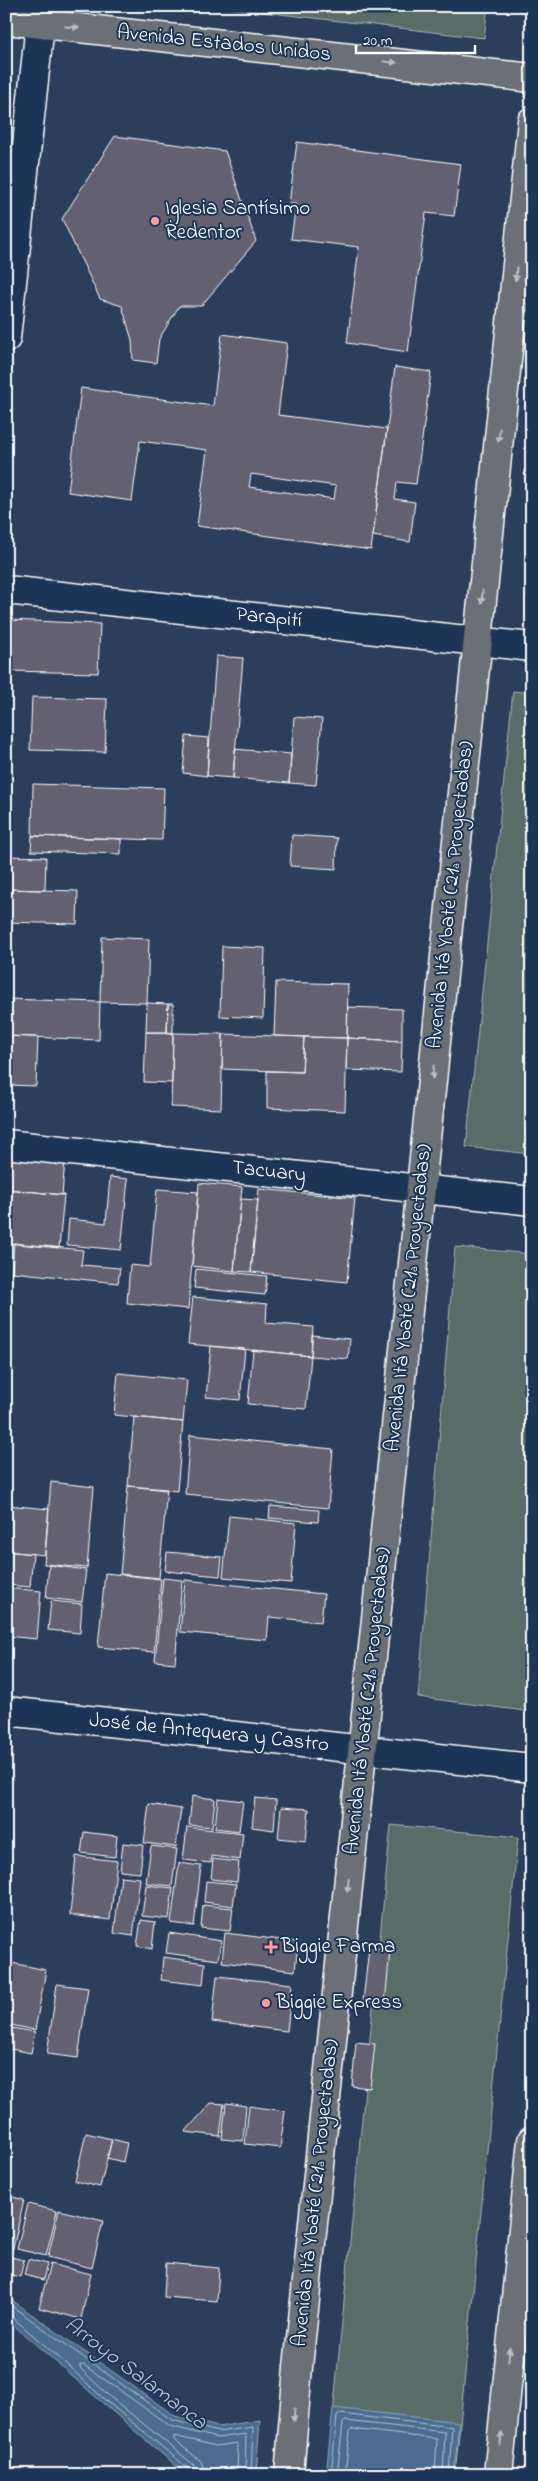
<svg xmlns="http://www.w3.org/2000/svg" width="538" height="2481" font-family="'Indie Flower',sans-serif">
  <rect width="100%" height="100%" fill="#2b3e5c"/>
  <filter id="ink" filterUnits="userSpaceOnUse"><feTurbulence type="fractalNoise" baseFrequency=".02" numOctaves="2"/><feDisplacementMap in="SourceGraphic" scale="10" xChannelSelector="R" yChannelSelector="G"/><feConvolveMatrix kernelMatrix="1 2 1 2 8 2 1 2 1" color-interpolation-filters="sRGB"/></filter>
  <g filter="url(#ink)">
    <!-- green -->
    <path fill="#586c68" stroke="#acb6b4" d="M212 6H488L484 38Z
      M532 541V599L527 598Z
      M513 691 532 693V1154L466 1147Z
      M455 1247 532 1254V1712L418 1697Z
      M391 1825 518 1837 455 2475H327Z"/>
    <!-- water -->
    <path fill="#496c90" stroke="#92a7bc" d="M6 2296 175 2416 218 2427 260 2420 256 2475H190L182 2471C122 2421 65 2369 6 2319Z
      M333 2408 459 2422 454 2475H326Z"/>
    <g fill="none" stroke-linecap="round" stroke-linejoin="round">
      <!-- shore -->
      <path stroke="#b6c4d3" stroke-width="1" d="M6 2302 172 2420 218 2432 253 2427 251 2475
        M6 2316 12 2317 64 2362 105 2400 189 2469 191 2475
        M197 2475 194 2465 109 2396 80 2368V2365H84L170 2426 217 2438 246 2434 245 2475
        M205 2475 201 2461 174 2440V2436L216 2446 238 2443 237 2475
        M331 2475 337 2416 340 2414 452 2427 449 2475
        M337 2475 343 2423 345 2421 445 2432 443 2475
        M345 2475 350 2431 352 2429 437 2439 435 2475"/>
    </g>
    <!-- building -->
    <path fill="#646071" stroke="#fff" fill-rule="evenodd" d="M115 136 225 151 256 241 201 306H179L159 339 156 363 133 360 132 340 122 306 100 299 62 219Z
      M297 142 461 164 454 216 426 213 408 352 347 343 359 247 291 239 296 204H289Z
      M222 334 287 343 278 415 387 429 371 550 197 526 207 450 140 441 132 501 68 492 81 388 213 406ZM251 474 336 486 334 499 249 487Z
      M395 367 431 372 416 484 397 482 395 499 415 502 410 542 373 536Z
      M10 620 100 624 98 673 8 671Z
      M216 656 243 658 233 778 207 776Z
      M32 697 107 699 105 752 30 750Z
      M294 717 322 719 316 785 289 783Z
      M186 736 209 738 207 776 183 773Z
      M235 749 291 754 289 783 233 778Z
      M33 784 164 788 162 840 32 836Z
      M292 835 337 838 336 869 290 866Z
      M32 836 121 839V854L31 851Z
      M6 856 46 857 45 890 6 889Z
      M6 889 78 891 77 924 6 922Z
      M102 937 149 939 147 1003 100 1002Z
      M222 946 265 948 263 1018 220 1016Z
      M276 982 348 984 347 1038 274 1036Z
      M6 999 100 1002 99 1040 6 1036Z
      M147 1003 168 1004 167 1032H146Z
      M168 1004H173V1033L167 1032Z
      M348 1007 402 1009V1041L347 1038Z
      M146 1032 173 1033 172 1083 144 1082Z
      M173 1033 223 1034 221 1109 171 1107Z
      M223 1034 304 1037 302 1072 222 1069Z
      M6 1036 38 1037 36 1086 6 1085Z
      M304 1037 347 1038 345 1111 267 1108V1071L302 1072Z
      M347 1038 402 1041 401 1072 346 1070Z
      M11 1155 65 1161 62 1195 8 1189Z
      M110 1177 128 1179 121 1250 67 1245 69 1219 106 1223Z
      M199 1183 242 1187 234 1271 192 1266Z
      M8 1189 64 1195 59 1248 6 1243Z
      M157 1189 198 1192 188 1309 127 1303 130 1265 150 1267Z
      M259 1189 355 1198 347 1282 251 1272Z
      M241 1199 258 1200 251 1272 234 1271Z
      M14 1243 83 1250 81 1265 120 1268 118 1283 12 1272Z
      M196 1269 267 1276 265 1295 194 1288Z
      M6 1271 12 1272 10 1295H6Z
      M193 1297 267 1304 266 1323 313 1327 311 1356 188 1344Z
      M312 1335 350 1339 348 1359 311 1356Z
      M211 1346 245 1349 240 1400 206 1397Z
      M253 1350 311 1356 306 1409 248 1404Z
      M118 1373 187 1380 183 1422 114 1415Z
      M134 1417 183 1422 177 1491 128 1486Z
      M190 1435 333 1449 328 1508 185 1494Z
      M51 1482 94 1487 87 1568 44 1564Z
      M128 1486 167 1489 159 1578 120 1574Z
      M6 1505 49 1509 45 1555 6 1551Z
      M270 1506 319 1510 318 1522 269 1518Z
      M229 1516 296 1523 291 1583 223 1577Z
      M6 1551 33 1554 30 1587 6 1585Z
      M167 1552 222 1557 220 1576 165 1571Z
      M49 1565 86 1570 82 1602 46 1598Z
      M105 1573 161 1579 154 1652 98 1647Z
      M163 1578 182 1580 175 1663 155 1661Z
      M185 1580 324 1594 321 1622 269 1617 267 1640 180 1632Z
      M6 1588 41 1591 37 1639 6 1636Z
      M51 1601 82 1604 80 1633 48 1630Z
      M192 1796 215 1799 212 1827 189 1825Z
      M218 1798 243 1801 239 1831 215 1828Z
      M255 1798 276 1800 274 1830 252 1827Z
      M149 1804 181 1809 176 1847 144 1843Z
      M281 1807 309 1809 306 1841 278 1838Z
      M187 1827 243 1833 240 1860 211 1856V1863L183 1860Z
      M84 1832 117 1836 115 1857 81 1853Z
      M123 1843 143 1845 140 1873 120 1871Z
      M151 1846 177 1849 172 1886 146 1883Z
      M76 1856 117 1861 110 1920 70 1915Z
      M213 1859 239 1862 237 1882 211 1879Z
      M179 1863 201 1866 194 1926 171 1923Z
      M121 1876 140 1878 133 1936 114 1933Z
      M206 1881 236 1884 233 1906 204 1902Z
      M146 1885 173 1888 169 1919 142 1916Z
      M203 1905 233 1908 230 1931 201 1928Z
      M141 1920 155 1922 152 1949 137 1946Z
      M169 1933 221 1941 218 1960 166 1953Z
      M225 1933 298 1942 295 1971 222 1962Z
      M369 1948 390 1950 385 2004 363 2001Z
      M163 1957 205 1963 203 1985 161 1980Z
      M7 1962 46 1970 35 2030 6 2024Z
      M217 1976 292 1984 287 2031 212 2022Z
      M57 1984 88 1988 78 2058 47 2054Z
      M6 2027 35 2032 31 2053 6 2048Z
      M356 2042 375 2044 370 2088 352 2086Z
      M211 2103 224 2104 220 2136 185 2132Z
      M226 2103 246 2106 243 2141 222 2139Z
      M249 2106 285 2111 280 2148 245 2144Z
      M86 2133 112 2139 100 2187 75 2181Z
      M112 2139 127 2143 123 2162 107 2158Z
      M6 2195 24 2200 13 2249 6 2247Z
      M28 2204 57 2211 46 2256 17 2249Z
      M59 2210 103 2221 92 2268 48 2257Z
      M6 2256 24 2260 20 2277 6 2274Z
      M28 2259 47 2264 43 2280 24 2275Z
      M166 2263 219 2268 217 2301 164 2297Z
      M50 2264 91 2274 81 2319 39 2308Z"/>
    <g fill="none" stroke-linecap="round" stroke-linejoin="round">
      <defs>
        <path id="minor" d="M6 338 42 6
          M6 590 532 647
          M6 1144 532 1201
          M6 1711 532 1768"/>
        <path id="major" d="M6 20 532 78
          M289 2475 298 2367 532 121
          M498 2475 532 2140"/>
      </defs>
      <!-- minor casing -->
      <use href="#minor" stroke="#fff" stroke-width="31"/>
      <!-- major casing -->
      <use href="#major" stroke="#fff" stroke-width="31"/>
      <!-- minor -->
      <use href="#minor" stroke="#1d3557" stroke-width="28"/>
      <!-- major -->
      <use href="#major" stroke="#6b6f75" stroke-width="28"/>
    </g>
    <!-- one-way arrows -->
    <defs><path id="oneway-solid" d="M-6-.8H1V-3.2L6.5 0L1 3.2V.8H-6Z" transform="scale(1.25)"/></defs>
    <g fill="#bcbec1">
      <use href="#oneway-solid" transform="translate(72 27) rotate(6)"/>
      <use href="#oneway-solid" transform="translate(390 62) rotate(6)"/>
      <use href="#oneway-solid" transform="translate(516 274) rotate(96)"/>
      <use href="#oneway-solid" transform="translate(499 435) rotate(96)"/>
      <use href="#oneway-solid" transform="translate(482 597) rotate(96)"/>
      <use href="#oneway-solid" transform="translate(433 1072) rotate(96)"/>
      <use href="#oneway-solid" transform="translate(348 1885) rotate(96)"/>
      <use href="#oneway-solid" transform="translate(509 2354) rotate(-84)"/>
      <use href="#oneway-solid" transform="translate(294 2415) rotate(95)"/>
      <use href="#oneway-solid" transform="translate(501 2439) rotate(-85)"/>
    </g>
  </g>
  <!-- markers -->
  <g fill="#ff9aa2" stroke="#1d3557" stroke-width="2">
    <circle cx="155" cy="221" r="5"/>
    <path d="M268.5 1939.5h5v5h5v5h-5v5h-5v-5h-5v-5h5z"/>
    <circle cx="266" cy="2003" r="5"/>
  </g>
  <g text-anchor="middle" dominant-baseline="central" stroke-width="4" stroke-linejoin="round" paint-order="stroke">
    <!-- street labels -->
    <g font-size="21" fill="#fff" stroke="#1d3557">
      <text transform="translate(224 44) rotate(6)">Avenida Estados Unidos</text>
      <text transform="translate(269 618) rotate(6)">Parapití</text>
      <text transform="translate(451 895) rotate(-84)">Avenida Itá Ybaté (21ª Proyectadas)</text>
      <text transform="translate(269 1172) rotate(6)">Tacuary</text>
      <text transform="translate(409 1298) rotate(-84)">Avenida Itá Ybaté (21ª Proyectadas)</text>
      <text transform="translate(368 1701) rotate(-84)">Avenida Itá Ybaté (21ª Proyectadas)</text>
      <text transform="translate(209 1733) rotate(6)">José de Antequera y Castro</text>
      <text transform="translate(316 2193) rotate(-84)">Avenida Itá Ybaté (21ª Proyectadas)</text>
    </g>
    <!-- poi labels -->
    <g font-size="21" fill="#fff" stroke="#1d3557" text-anchor="start">
      <text x="165" y="209">Iglesia Santísimo<tspan x="165" dy="24">Redentor</tspan></text>
      <text x="281" y="1947">Biggie Farma</text>
      <text x="276" y="2003">Biggie Express</text>
    </g>
    <!-- water labels -->
    <g font-size="22" font-style="italic" fill="#b6c4d3" stroke="#1d3557">
      <text transform="translate(135 2374) rotate(37)">Arroyo Salamanca</text>
    </g>
  </g>
  <!-- margin -->
  <rect width="538" height="2481" fill="none" stroke="#1d3557" stroke-width="25"/>
  <rect x="12" y="12" width="513" height="2456" fill="none" stroke="#fff" stroke-width="2" filter="url(#ink)"/>
  <!-- scale -->
  <path d="M356 45v8h119v-8" fill="none" stroke="#ffffff" stroke-width="2.5"/>
  <text x="363" y="45" font-size="15" fill="#ffffff" stroke="#1d3557" stroke-width="4" paint-order="stroke">20 m</text>
</svg>
